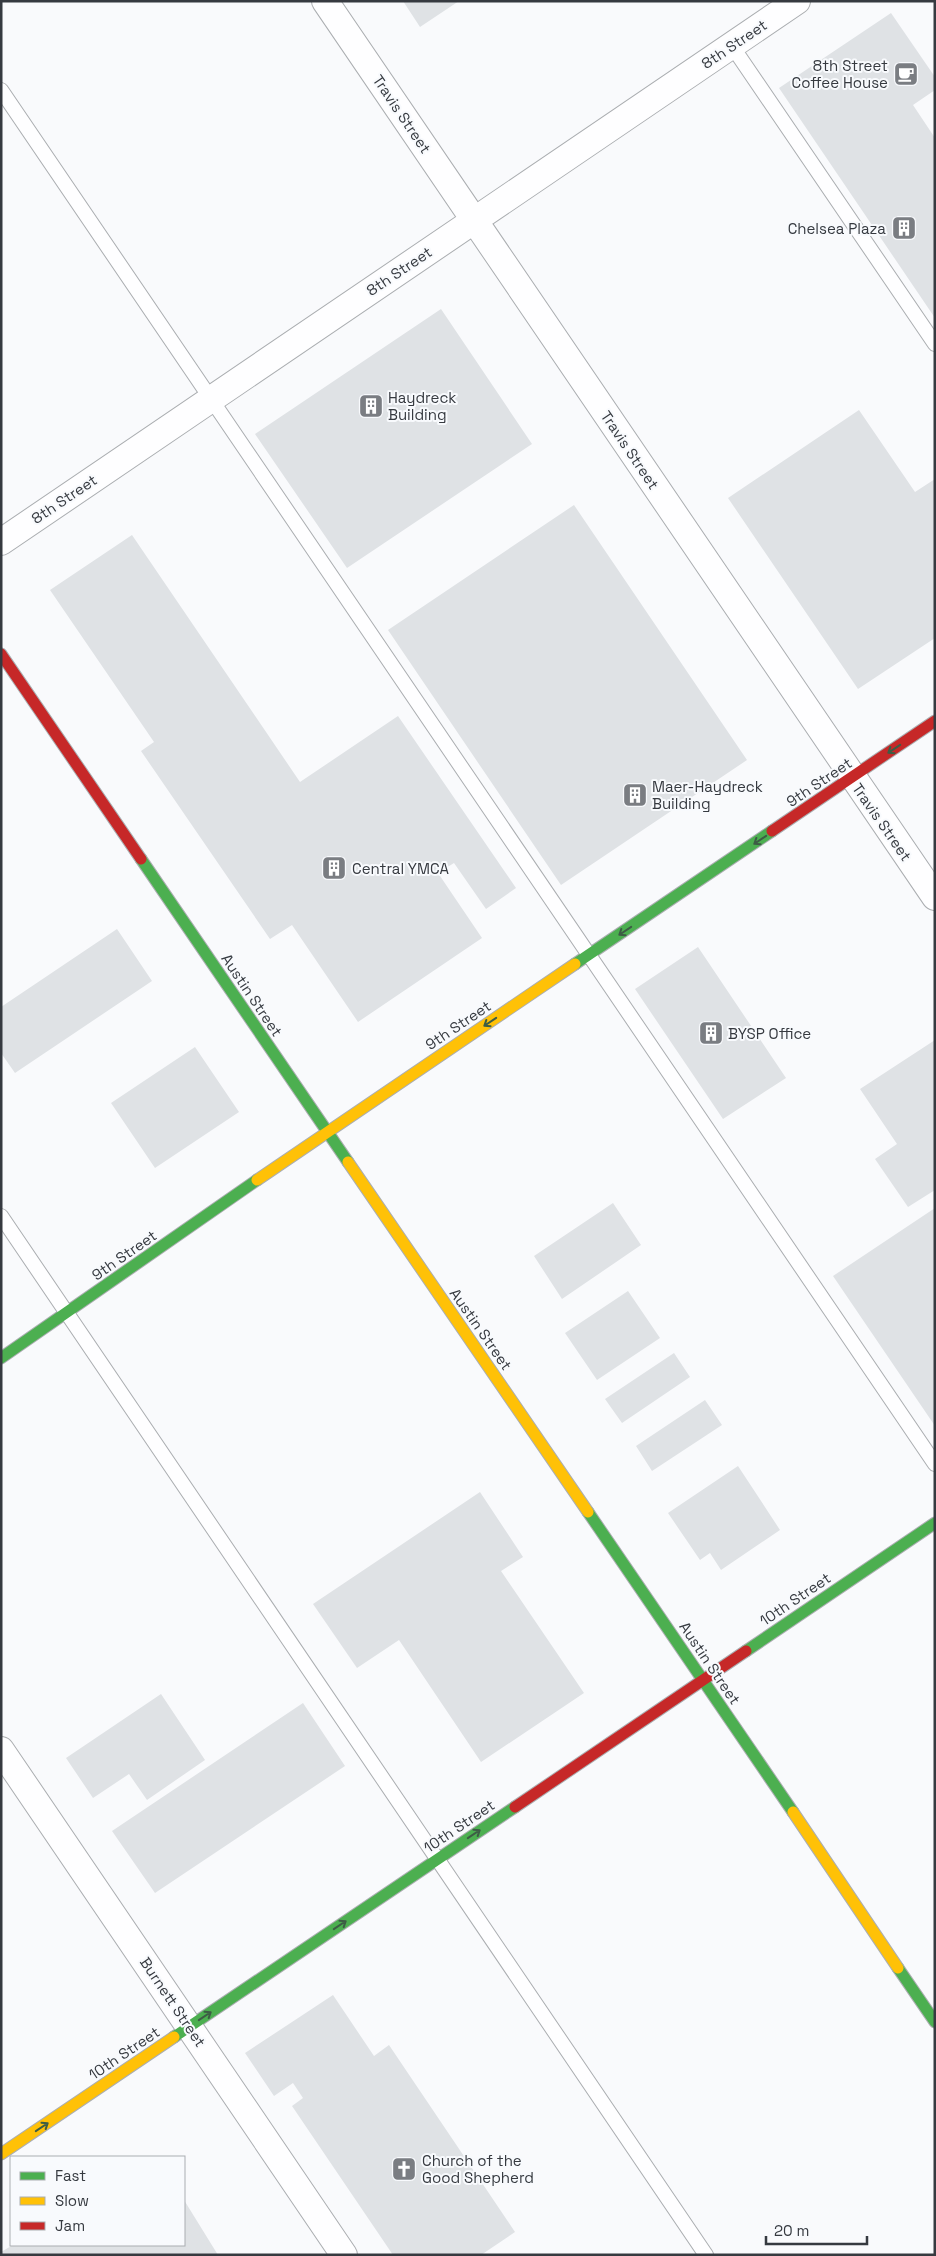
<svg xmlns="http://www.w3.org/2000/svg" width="936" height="2256" font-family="'Space Grotesk',sans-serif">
  <rect width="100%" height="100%" fill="#f9fafc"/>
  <!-- building -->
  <path fill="#dfe2e5" d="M403 1H459L420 27Z
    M891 13 935 77V90L913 105 935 138V318L779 88Z
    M441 309 532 444 347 568 255 434Z
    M859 410 915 492 935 479V638L858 689 728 498Z
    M574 505 747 760 561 885 388 630Z
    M132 535 300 782 398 716 516 888 486 909 454 863 438 873 482 938 358 1022 292 925 270 939 141 751 154 742 50 590Z
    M117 929 152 981 15 1073 1 1053V1007Z
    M698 947 786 1078 723 1119 635 989Z
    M935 1040V1190L908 1207 875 1159 897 1144 860 1089Z
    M195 1047 239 1112 155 1168 111 1103Z
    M613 1203 641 1245 562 1299 534 1256Z
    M935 1208V1426L833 1276Z
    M628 1291 660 1338 597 1380 565 1333Z
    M674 1353 690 1377 622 1423 605 1399Z
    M705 1400 722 1425 652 1471 636 1446Z
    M738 1466 780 1530 721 1570 710 1553 700 1560 668 1513Z
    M480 1492 523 1557 501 1571 584 1693 481 1762 399 1640 357 1668 313 1604Z
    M161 1694 205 1760 147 1800 129 1774 93 1798 66 1758Z
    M303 1703 345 1766 155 1893 112 1831Z
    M333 1995 374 2056 389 2045 515 2232 481 2255H393L292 2106 303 2098 293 2083 274 2096 245 2053Z
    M184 2200 218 2255H1V2252L13 2245H184Z"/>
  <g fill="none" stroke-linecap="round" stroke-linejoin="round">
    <defs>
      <path id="lane" d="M732 46 935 344
        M1 90 935 1464
        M1 1216 706 2255"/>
      <path id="street" d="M325 1 935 897
        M1 542 797 1
        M1 1750 344 2255"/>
      <path id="fast" d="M141 859 348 1162
        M575 964 772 831
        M1 1358 257 1180
        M588 1512 793 1812
        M746 1651 935 1523
        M898 1968 935 2022
        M174 2037 515 1807"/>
      <path id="slow" d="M348 1162 588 1512
        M257 1180 575 964
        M793 1812 898 1968
        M1 2154 174 2037"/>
      <path id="jam" d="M1 654 141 859
        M772 831 935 721
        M515 1807 746 1651"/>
    </defs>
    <!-- lane casing -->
    <use href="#lane" stroke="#abaeb1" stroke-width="16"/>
    <!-- street casing -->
    <use href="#street" stroke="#abaeb1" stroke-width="28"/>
    <!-- fast casing -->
    <use href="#fast" stroke="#abaeb1" stroke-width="13"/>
    <!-- slow casing -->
    <use href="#slow" stroke="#abaeb1" stroke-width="13"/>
    <!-- jam casing -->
    <use href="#jam" stroke="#abaeb1" stroke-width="13"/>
    <!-- lane -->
    <use href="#lane" stroke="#fefeff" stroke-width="14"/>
    <!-- street -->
    <use href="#street" stroke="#fefeff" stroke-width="26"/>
    <!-- fast -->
    <use href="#fast" stroke="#4caf50" stroke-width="11"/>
    <!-- slow -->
    <use href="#slow" stroke="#ffc107" stroke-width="11"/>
    <!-- jam -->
    <use href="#jam" stroke="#c62828" stroke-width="11"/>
  </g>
  <!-- one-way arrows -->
  <defs><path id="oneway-shaft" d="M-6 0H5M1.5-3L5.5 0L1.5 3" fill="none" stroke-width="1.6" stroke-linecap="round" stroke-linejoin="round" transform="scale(1.25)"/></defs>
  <g stroke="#3d5d45">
    <use href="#oneway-shaft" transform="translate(894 749) rotate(146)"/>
    <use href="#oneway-shaft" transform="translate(760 840) rotate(146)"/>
    <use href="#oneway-shaft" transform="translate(625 931) rotate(146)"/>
    <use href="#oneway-shaft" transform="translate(490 1022) rotate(146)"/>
    <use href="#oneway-shaft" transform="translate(474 1834) rotate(-34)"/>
    <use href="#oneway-shaft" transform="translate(340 1925) rotate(-34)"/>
    <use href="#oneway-shaft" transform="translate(205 2016) rotate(-34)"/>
    <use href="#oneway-shaft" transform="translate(42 2127) rotate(-34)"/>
  </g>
  <!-- icons -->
  <defs>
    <symbol id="cafe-square" viewBox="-11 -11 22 22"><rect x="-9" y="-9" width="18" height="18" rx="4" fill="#7a7d82" stroke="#f8fafd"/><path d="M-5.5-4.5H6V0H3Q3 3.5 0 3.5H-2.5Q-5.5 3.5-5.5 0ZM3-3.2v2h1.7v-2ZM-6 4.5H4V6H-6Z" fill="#fff"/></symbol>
    <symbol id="building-square" viewBox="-11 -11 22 22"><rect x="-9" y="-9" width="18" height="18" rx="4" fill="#7a7d82" stroke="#f8fafd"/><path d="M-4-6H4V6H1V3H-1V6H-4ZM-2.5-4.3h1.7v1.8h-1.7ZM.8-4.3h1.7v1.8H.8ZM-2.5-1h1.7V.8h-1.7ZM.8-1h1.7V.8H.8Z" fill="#fff"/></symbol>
    <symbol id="church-square" viewBox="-11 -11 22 22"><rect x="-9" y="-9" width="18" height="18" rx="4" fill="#7a7d82" stroke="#f8fafd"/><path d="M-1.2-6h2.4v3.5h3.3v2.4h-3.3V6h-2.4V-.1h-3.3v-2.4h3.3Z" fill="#fff"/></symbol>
  </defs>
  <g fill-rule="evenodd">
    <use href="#cafe-square" x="892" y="60" width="28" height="28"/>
    <use href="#building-square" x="890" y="214" width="28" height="28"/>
    <use href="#building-square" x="357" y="392" width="28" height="28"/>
    <use href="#building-square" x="621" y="781" width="28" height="28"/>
    <use href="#building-square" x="320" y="854" width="28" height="28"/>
    <use href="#building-square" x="697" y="1019" width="28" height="28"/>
    <use href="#church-square" x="390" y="2155" width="28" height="28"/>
  </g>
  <g text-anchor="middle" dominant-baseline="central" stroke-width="4" stroke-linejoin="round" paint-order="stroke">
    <!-- street labels -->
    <g font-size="15" fill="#363a40" stroke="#f8fafd">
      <text transform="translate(734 44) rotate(-34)">8th Street</text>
      <text transform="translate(402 114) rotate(56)">Travis Street</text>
      <text transform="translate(399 271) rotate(-34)">8th Street</text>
      <text transform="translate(630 450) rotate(56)">Travis Street</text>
      <text transform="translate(64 499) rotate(-34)">8th Street</text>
      <text transform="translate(819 782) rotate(-34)">9th Street</text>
      <text transform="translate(882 822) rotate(55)">Travis Street</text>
      <text transform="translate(252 995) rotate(56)">Austin Street</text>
      <text transform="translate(458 1025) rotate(-34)">9th Street</text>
      <text transform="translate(124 1255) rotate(-35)">9th Street</text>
      <text transform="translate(481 1329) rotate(55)">Austin Street</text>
      <text transform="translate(795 1599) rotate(-34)">10th Street</text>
      <text transform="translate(710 1663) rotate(56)">Austin Street</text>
      <text transform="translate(459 1826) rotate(-34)">10th Street</text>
      <text transform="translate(173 2002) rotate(56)">Burnett Street</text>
      <text transform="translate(124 2053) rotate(-34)">10th Street</text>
    </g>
    <!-- poi labels -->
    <g font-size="15" fill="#363a40" stroke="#f8fafd" text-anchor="start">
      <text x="888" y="65" text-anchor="end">8th Street<tspan x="888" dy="17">Coffee House</tspan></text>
      <text x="886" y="228" text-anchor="end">Chelsea Plaza</text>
      <text x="388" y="397">Haydreck<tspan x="388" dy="17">Building</tspan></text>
      <text x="652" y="786">Maer-Haydreck<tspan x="652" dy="17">Building</tspan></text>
      <text x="352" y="868">Central YMCA</text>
      <text x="728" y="1033">BYSP Office</text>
      <text x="422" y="2160">Church of the<tspan x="422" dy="17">Good Shepherd</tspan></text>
    </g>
  </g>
  <!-- border -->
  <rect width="936" height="2256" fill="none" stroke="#363a40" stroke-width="5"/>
  <!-- legend -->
  <rect x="10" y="2156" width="175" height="90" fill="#f8fafd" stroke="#aaadb1"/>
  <rect x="20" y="2172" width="25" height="8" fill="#4caf50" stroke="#aaadb1"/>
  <text x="55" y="2181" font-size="15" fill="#363a40">Fast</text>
  <rect x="20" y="2197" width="25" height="8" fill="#ffc107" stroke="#aaadb1"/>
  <text x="55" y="2206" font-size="15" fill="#363a40">Slow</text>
  <rect x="20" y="2222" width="25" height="8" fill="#c62828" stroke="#aaadb1"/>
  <text x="55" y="2231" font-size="15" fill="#363a40">Jam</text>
  <!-- scale -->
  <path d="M766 2236v8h101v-8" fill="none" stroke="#363a40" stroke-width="2.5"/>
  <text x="774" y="2236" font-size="15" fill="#363a40" stroke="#f8fafd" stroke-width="4" paint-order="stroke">20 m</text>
</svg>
